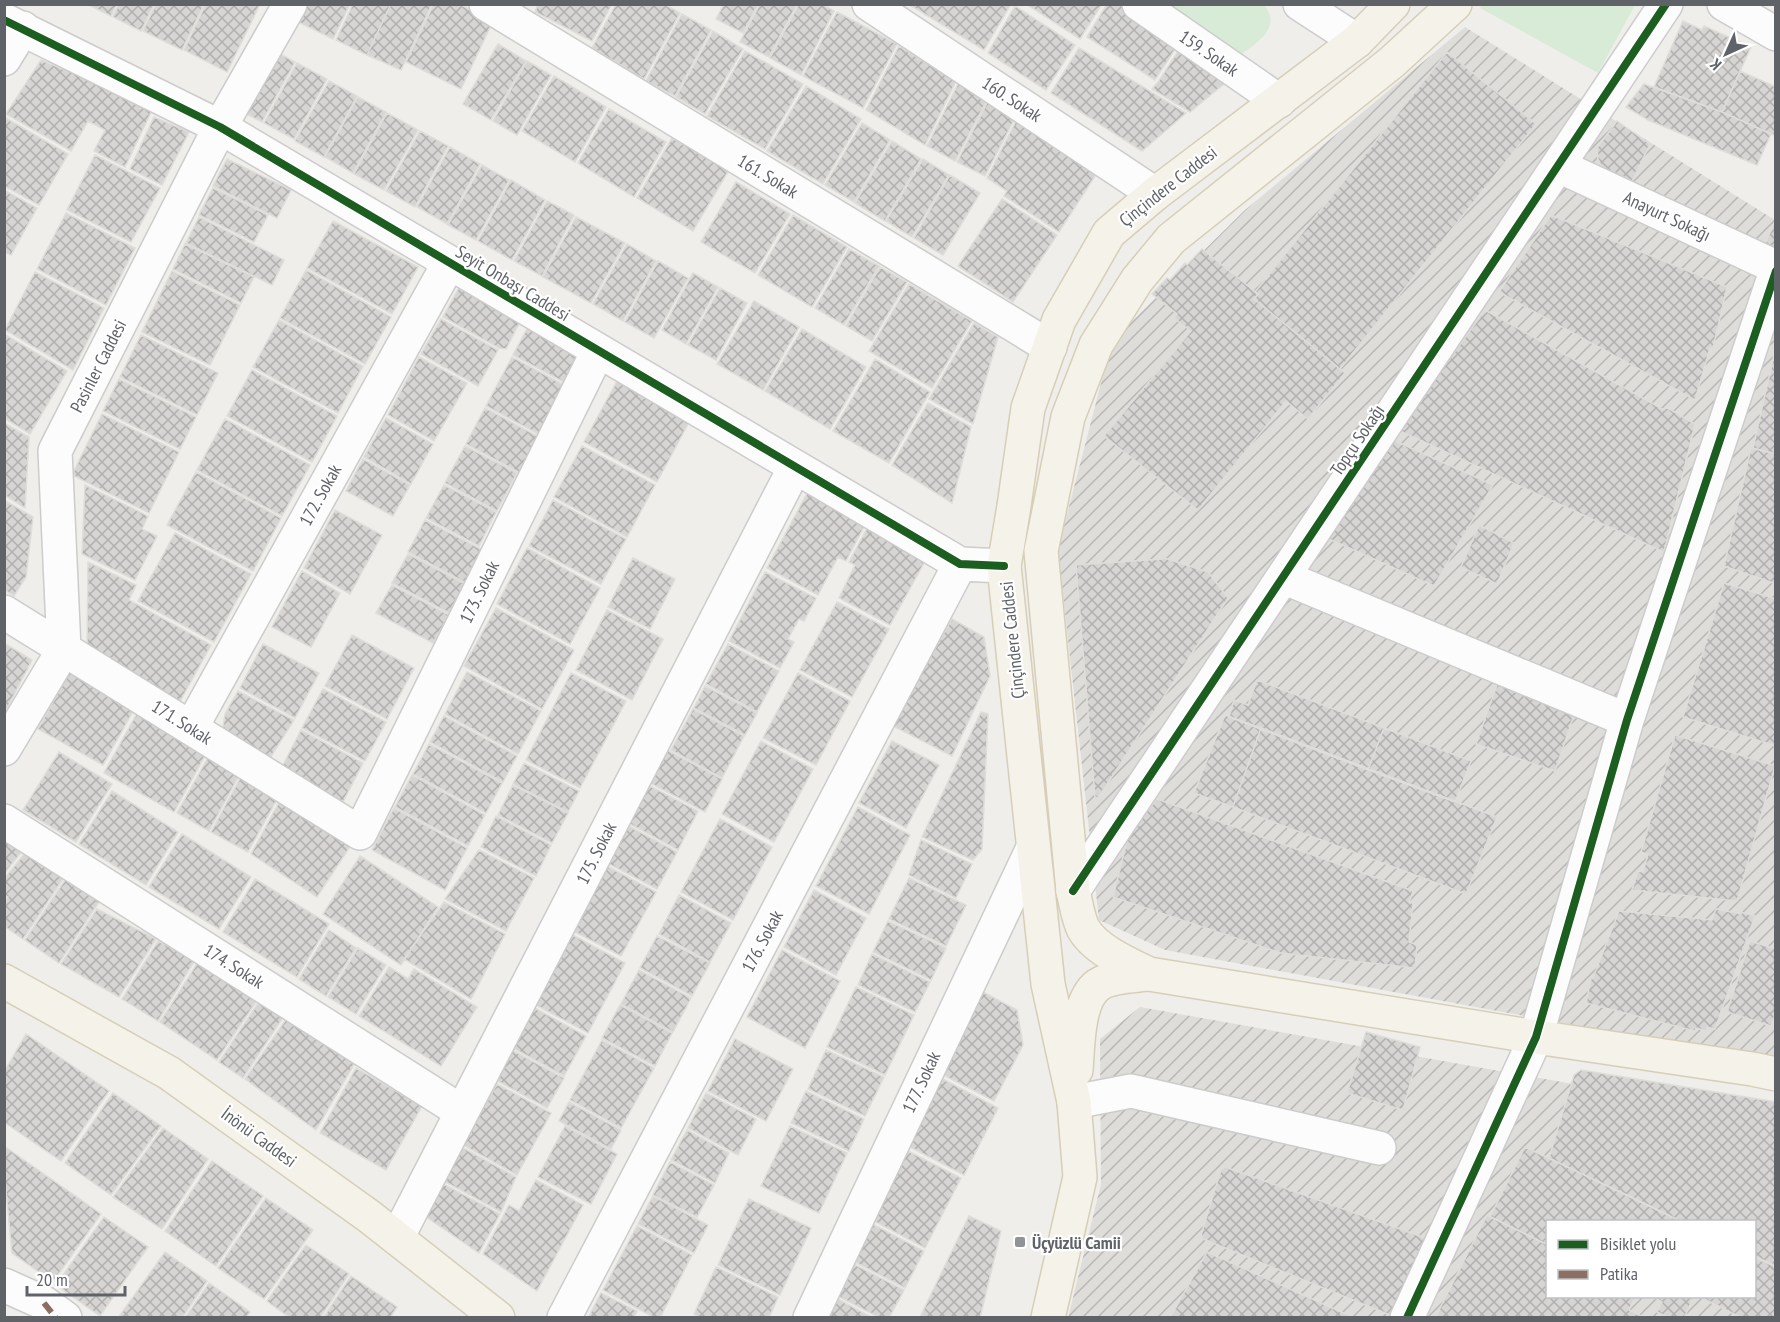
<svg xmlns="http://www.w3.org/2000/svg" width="1780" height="1322" font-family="'PT Sans Narrow',sans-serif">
  <defs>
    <pattern id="industrial-furrows" width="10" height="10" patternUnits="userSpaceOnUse" patternTransform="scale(1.5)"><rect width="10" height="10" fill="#dfddda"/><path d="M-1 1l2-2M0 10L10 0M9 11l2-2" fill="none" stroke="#b8b7b5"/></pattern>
    <pattern id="building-cross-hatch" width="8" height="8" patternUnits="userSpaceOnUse" patternTransform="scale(1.5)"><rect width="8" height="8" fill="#d6d5d3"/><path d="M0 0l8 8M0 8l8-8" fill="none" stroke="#b1b0af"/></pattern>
  </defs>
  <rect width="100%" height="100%" fill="#efeeea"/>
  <!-- industrial -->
  <path fill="url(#industrial-furrows)" fill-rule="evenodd" d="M1465 27 1775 220V1062L1165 950 1099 920 1058 549 1112 341 1245 210Z
    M1140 1007 1775 1120V1317L1068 1318 1101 1184 1100 1039ZM1548 1222H1754V1296H1548Z"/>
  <!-- park -->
  <path fill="#d8ebd6" d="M1482 4H1635V5L1598 73 1480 8Z
    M1151 5H1264C1283 28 1256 43 1239 56Z"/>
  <!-- building -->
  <path fill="url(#building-cross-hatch)" stroke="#deddd9" stroke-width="1.5" d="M87 4H117L111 16Z
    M119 4H154L141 31 113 17Z
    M156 4H204L182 50 143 31Z
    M206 4H260L227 72 184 50Z
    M297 4H350L333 39 290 18Z
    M353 4H391L367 55 336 40Z
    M391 4H432L401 70 367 55Z
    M434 4H459L493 21 461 89 406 62Z
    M538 4H612L592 41 535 12Z
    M616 4H664L680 13 644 79 592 48Z
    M724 4H758L743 33 716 19Z
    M760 4H797L769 57 740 42Z
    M799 4H822L834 11 801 75 770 58Z
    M908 4H1011L984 50Z
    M1026 4H1102L1080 39Z
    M1107 4H1126L1181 40 1155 80 1087 37Z
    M1015 6 1075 45 1046 90 988 53Z
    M837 12 897 44 863 108 803 76Z
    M682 14 711 30 675 96 646 81Z
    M1683 21 1702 30 1704 26 1751 47 1722 112 1654 87Z
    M713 31 743 49 705 114 676 97Z
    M1184 42 1236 74 1190 112 1152 89 1158 82Z
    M498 44 526 61 491 120 463 104Z
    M899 46 956 81 925 145 866 110Z
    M267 47 295 62 262 122 233 107Z
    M1079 48 1186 113 1142 151 1051 93Z
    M745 51 803 84 765 149 707 116Z
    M1447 52 1536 124 1340 369 1254 299 1258 294 1255 292Z
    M41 60 154 106 125 167 94 151 105 130 88 121 71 151 6 114Z
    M527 61 551 75 517 135 493 121Z
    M297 63 327 79 294 139 264 123Z
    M1740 71 1776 87V136L1722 112Z
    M554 76 606 107 575 162 522 131Z
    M329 81 357 96 324 157 295 141Z
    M959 82 987 100 955 161 927 146Z
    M1644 84 1722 112 1771 134 1757 165 1648 120 1626 107Z
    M806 86 861 119 823 184 767 151Z
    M358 97 386 112 353 173 325 157Z
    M988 101 1015 118 985 176 957 162Z
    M609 109 666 142 634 197 578 163Z
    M387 113 418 130 384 190 354 174Z
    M4 117 68 154 39 205 4 186Z
    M154 117 189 132 162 185 130 169Z
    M1017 119 1097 173 1059 232 1004 196 1007 191 987 178Z
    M1617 121 1650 144 1632 181 1606 169 1601 166 1598 159 1597 148Z
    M862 123 890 140 854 202 825 185Z
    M420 131 448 146 415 207 386 191Z
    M672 138 729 170 693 231 637 198Z
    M892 141 921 159 885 221 855 203Z
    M450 147 480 164 447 224 417 207Z
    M95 155 160 188 131 242 67 210Z
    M227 159 291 190 277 218 213 186Z
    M923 159 949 175 912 237 886 221Z
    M482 165 509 180 476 240 448 225Z
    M950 175 980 193 943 255 914 238Z
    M511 180 545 200 512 260 478 241Z
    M736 182 790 214 755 273 701 242Z
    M213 188 268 215 254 242 199 215Z
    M4 190 37 208 11 255 4 252Z
    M1002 199 1057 235 1013 302 958 266Z
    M547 201 574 215 542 276 514 261Z
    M66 213 135 248 106 305 37 269Z
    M793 215 847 247 812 307 758 275Z
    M1551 215 1727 287 1713 348H1710L1695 400 1499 292Z
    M199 217 284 260 272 285 186 243Z
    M576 217 625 243 591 303 543 277Z
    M1776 219V251L1765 244Z
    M333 221 418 267 392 314 307 268Z
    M185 244 254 277 241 303 173 269Z
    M627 244 656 261 623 321 593 304Z
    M849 249 879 266 844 325 815 308Z
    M1202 249 1258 294 1254 299 1345 373 1308 419 1286 401 1198 510 1104 436 1191 331 1174 318 1177 314 1152 294 1167 278 1170 280 1185 263 1187 265Z
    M658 261 688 278 654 338 625 322Z
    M880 267 907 282 872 341 846 326Z
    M306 270 391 317 365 364 280 318Z
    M172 271 240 305 210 365 142 332Z
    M35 272 104 308 73 370 5 330Z
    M693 273 718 287 686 344 662 330Z
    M463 280 524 314 506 349 499 348 443 317Z
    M909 284 972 321 932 388 869 351Z
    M720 288 747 303 716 360 688 345Z
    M754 301 799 327 763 390 717 364Z
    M1485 310 1664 410 1666 407 1695 424 1664 552 1398 430Z
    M441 319 498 350 478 386 421 354Z
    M279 320 363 366 338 413 253 367Z
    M974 323 998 337 973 424 929 399Z
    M528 327 584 357 569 385 513 355Z
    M802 329 866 367 830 429 765 391Z
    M4 334 67 371 30 434 4 418Z
    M141 335 218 373 197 415 120 377Z
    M1776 346V454L1753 448Z
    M419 357 467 383 434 441 388 415Z
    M512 357 568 387 542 436 486 406Z
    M875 359 930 392 889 463 833 431Z
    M252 370 337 416 312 462 227 416Z
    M622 372 695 411 657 482 584 442Z
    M119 379 196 417 180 449 103 411Z
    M928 403 971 427 952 503 892 465Z
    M485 408 541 438 522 474 466 444Z
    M102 414 179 452 149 513 72 475Z
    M386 418 433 444 411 484 364 457Z
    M225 419 310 465 282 516 197 470Z
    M4 423 29 437 25 508 4 495Z
    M1393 440 1493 485 1434 586 1327 538Z
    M465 446 517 473 497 511 445 483Z
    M582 446 655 485 627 537 554 497Z
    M1751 448 1776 454V584L1724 566Z
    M363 459 410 485 393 516 346 491Z
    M196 472 281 518 253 571 167 525Z
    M85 485 148 516 142 529 157 536 135 580 82 554Z
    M444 485 496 512 479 546 426 518Z
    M810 488 868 519 846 561 838 557 818 595 767 568Z
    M4 500 33 517 26 577 14 596 4 590Z
    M553 500 626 539 601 584 529 546Z
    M335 510 382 535 350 594 304 568Z
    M425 520 483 550 466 583 408 552Z
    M871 521 930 552 890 625 839 598 855 565 849 562Z
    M1479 525 1514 543 1497 584 1461 567Z
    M175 533 251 574 214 642 138 601Z
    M527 548 600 588 570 644 497 604Z
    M408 554 465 584 449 613 392 583Z
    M1161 557 1208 572 1228 598 1098 798 1095 797 1076 565 1162 559Z
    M633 558 675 579 650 629 608 607Z
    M88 562 136 585 129 600 211 645 178 705 87 649Z
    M302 571 340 593 311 647 272 627Z
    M765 572 816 598 804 621 799 619 788 639 794 642 780 668 729 641Z
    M1724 583 1776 599V746L1683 717Z
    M392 585 449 615 433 643 376 613Z
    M837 602 889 629 852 697 800 670Z
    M496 608 574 650 542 709 464 666Z
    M607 610 663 639 632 700 576 670Z
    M952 619 984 637 990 676 952 756 891 725Z
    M352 635 414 668 387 719 325 686Z
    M4 643 32 660 5 712 4 711Z
    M263 644 319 673 295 718 240 688Z
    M728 644 779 671 757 712 706 684Z
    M76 661 141 697 103 765 38 729Z
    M1502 671 1577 706 1555 771 1476 744Z
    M467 672 541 711 518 754 445 714Z
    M571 673 626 701 580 788 526 760Z
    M798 673 850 701 816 765 763 738Z
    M1257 680 1384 728 1368 770 1229 717 1234 700 1248 705Z
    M705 686 757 713 745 735 694 708Z
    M323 689 386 722 365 761 302 728Z
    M238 691 294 720 267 763 222 733 225 714Z
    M141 706 211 745 174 812 104 773Z
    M693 709 744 736 722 778 671 750Z
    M981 712 988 714 982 849 973 860 922 837Z
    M1225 715 1261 728 1233 807 1194 793Z
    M444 716 517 756 503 782 430 742Z
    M1261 728 1497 817 1466 894 1233 807Z
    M1384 728 1471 761 1455 802 1368 770Z
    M301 730 363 763 343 802 281 769Z
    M1675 735 1775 766 1737 901 1632 890 1638 871 1643 872 1648 854 1641 852Z
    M761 741 813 769 774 842 722 814Z
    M892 741 939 765 906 828 859 803Z
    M429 744 502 783 486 813 413 774Z
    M667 750 722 779 705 812 650 783Z
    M59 752 112 784 76 842 23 810Z
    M211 752 242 770 209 831 177 813Z
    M524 763 579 791 568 812 513 784Z
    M244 771 281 792 248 852 211 832Z
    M412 775 485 815 468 846 395 807Z
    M513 785 568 813 552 843 498 815Z
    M648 785 698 811 678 850 628 823Z
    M112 791 178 832 146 885 79 844Z
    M284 793 355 839 317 897 251 854Z
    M1157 799 1413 891 1409 902 1413 903 1409 942 1417 945 1415 968 1281 953 1113 897 1129 833Z
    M858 807 910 835 869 914 816 886Z
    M394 808 467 848 445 890 372 850Z
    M496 816 551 845 536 876 481 847Z
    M720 819 772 847 733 920 681 892Z
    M627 825 677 852 657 889 607 863Z
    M4 834 26 846 4 874Z
    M182 834 251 877 219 929 149 887Z
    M921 840 972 864 956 898 909 875Z
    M29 848 69 870 23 939 4 926V902L8 897 4 895V879Z
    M479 850 534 878 506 931 445 899Z
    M360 856 438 907 401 965 323 914Z
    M605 865 656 892 621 956 571 930Z
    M69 874 103 896 59 963 25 940Z
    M909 878 966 905 946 946 889 919Z
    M255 879 329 924 297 977 223 932Z
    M814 890 866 918 836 975 784 947Z
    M679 895 731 923 710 962 659 934Z
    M444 902 505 934 471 999 404 959Z
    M97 909 156 939 119 997 61 964Z
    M1716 909 1731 912V911L1741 914V912L1755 916 1715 1029 1707 1027 1706 1031 1696 1028 1695 1031 1586 1003 1591 978H1593L1619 911 1712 920Z
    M888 921 946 948 931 980 873 952Z
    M329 930 356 948 326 996 299 979Z
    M569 933 625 963 588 1033 532 1003Z
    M657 936 710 963 692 996 640 968Z
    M158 941 195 960 158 1021 122 999Z
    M1750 941 1776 949V1012L1771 1026 1727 1012Z
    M358 948 386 965 356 1014 328 997Z
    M782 950 840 981 805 1048 747 1017Z
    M872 954 930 982 915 1012 858 985Z
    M198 962 260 996 217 1060 160 1022Z
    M389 967 408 979 414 969 477 1007 441 1066 359 1016Z
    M639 970 691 998 673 1032 621 1004Z
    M856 987 914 1015 885 1075 827 1047Z
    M983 992 1017 1010 1023 1045 994 1101 941 1074Z
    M262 997 286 1013 243 1078 219 1062Z
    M620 1005 672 1033 655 1066 602 1038Z
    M531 1006 586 1036 564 1076 509 1046Z
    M289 1015 356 1061 316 1130 245 1079Z
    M1366 1032 1420 1047 1403 1110 1347 1093Z
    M26 1034 109 1091 61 1161 4 1122V1072Z
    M735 1039 793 1069 766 1121 708 1091Z
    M602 1040 654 1068 621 1128 570 1100Z
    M508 1048 564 1078 547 1108 492 1078Z
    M826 1050 884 1077 865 1116 808 1089Z
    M356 1068 422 1106 386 1170 320 1133Z
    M1581 1070 1776 1102V1266L1754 1256V1222H1682L1549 1158 1574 1075Z
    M939 1077 998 1108 964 1175 904 1144Z
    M497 1084 551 1113 517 1175 463 1145Z
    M806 1091 864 1119 849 1151 791 1123Z
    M113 1093 161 1126 111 1195 65 1163Z
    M706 1093 756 1119 738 1155 688 1128Z
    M569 1102 621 1130 611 1149 559 1121Z
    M565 1126 617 1154 591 1204 538 1177Z
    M790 1126 847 1153 819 1213 761 1186Z
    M163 1128 208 1159 162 1229 113 1197Z
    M687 1130 729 1153 715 1183 671 1160Z
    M456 1144 516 1177 501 1212 438 1178Z
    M4 1146 101 1214 53 1282 12 1253 4 1169Z
    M1525 1147 1648 1205 1682 1222H1548V1245L1490 1217Z
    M902 1148 961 1178 925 1248 866 1217Z
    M212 1161 263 1196 216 1266 165 1231Z
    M670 1162 714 1185 697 1217 653 1195Z
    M1225 1167 1428 1239 1390 1315 1203 1239 1201 1235 1221 1170Z
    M436 1180 500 1214 479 1253 419 1212Z
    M536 1180 583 1205 537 1291 483 1254 509 1205 519 1211Z
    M653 1196 708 1225 694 1253 638 1224Z
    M266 1198 313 1230 264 1299 218 1268Z
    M749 1199 811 1228 780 1295 718 1265Z
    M1487 1215 1548 1245V1296H1636L1629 1310 1645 1318H1435Z
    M969 1216 1001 1231 980 1318 920 1317Z
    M104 1217 148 1247 100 1316 56 1285Z
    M865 1220 924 1251 905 1288 845 1257Z
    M637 1226 692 1255 660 1318H655L603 1290Z
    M306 1245 349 1274 320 1318H290L267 1301Z
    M165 1252 207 1281 182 1318H118Z
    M1207 1252 1330 1307 1355 1318H1170Z
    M1754 1257 1776 1267V1318H1742L1698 1296H1754Z
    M844 1259 904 1290 889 1318H880L828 1291Z
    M716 1267 778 1297 769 1318H700L694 1314Z
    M351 1276 397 1307 390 1318H323Z
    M209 1283 250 1312 246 1318H185Z
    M601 1293 637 1311 633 1318H588Z
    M827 1293 873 1318H814Z
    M1652 1296H1694L1684 1318H1669L1657 1312 1662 1302Z"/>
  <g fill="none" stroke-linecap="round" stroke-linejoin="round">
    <defs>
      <path id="minor" d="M486 4 1050 347
        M869 4 1155 194
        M1139 4 1279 101
        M1300 4 1357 41
        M1724 4 1776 34
        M4 20 220 127 960 564 1004 566
        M4 59 23 28
        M1559 166 1776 267
        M1283 577 1627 720
        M4 612 360 833 598 351
        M191 728 449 263
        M4 749 64 649 55 451 220 127 290 4
        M4 821 462 1112
        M1073 891 1666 4
        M1074 1102 1131 1091 1379 1148
        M397 1238 795 467
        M4 1285 44 1303 65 1318
        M564 1318 960 564
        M810 1318 1033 848
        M1407 1318 1536 1037 1627 720 1776 271"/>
      <path id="major" d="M1149 974C1128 964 1094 949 1083 928 1078 918 1076 903 1073 891L1041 551 1068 417 1096 345 1137 280 1171 239 1392 62 1455 4
        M4 981 169 1073 370 1217 498 1318
        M1076 1070C1078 1047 1077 1000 1098 985 1111 976 1133 976 1149 974L1536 1037 1752 1069 1776 1074
        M1048 1318 1080 1177 1074 1102 1048 984 1004 566 1014 506 1028 408 1059 320 1109 233 1155 194 1357 41 1393 4"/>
    </defs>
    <!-- minor casing -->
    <use href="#minor" stroke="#cbcccc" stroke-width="36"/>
    <!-- major casing -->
    <use href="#major" stroke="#d7ceb8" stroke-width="36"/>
    <!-- minor -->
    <use href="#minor" stroke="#fdfcfc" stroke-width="33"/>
    <!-- major -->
    <use href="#major" stroke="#f4f2e9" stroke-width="33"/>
    <!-- quiet -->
    <path stroke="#8d6e63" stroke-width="6" stroke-dasharray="12 6" stroke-linecap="butt" d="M44 1303 56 1318"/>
    <defs>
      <path id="cycleway" d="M4 20 220 127 960 564 1004 566
        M1073 891 1666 4
        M1407 1318 1536 1037 1627 720 1776 271"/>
    </defs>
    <!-- cycleway casing -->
    <use href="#cycleway" stroke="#fff" stroke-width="11"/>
    <!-- cycleway -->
    <use href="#cycleway" stroke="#1b5e20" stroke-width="8"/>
  </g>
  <!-- markers -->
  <rect fill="#919496" stroke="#fff" stroke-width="2" x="1014" y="1236" width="12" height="12" rx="3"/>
  <g text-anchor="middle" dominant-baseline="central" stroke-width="4.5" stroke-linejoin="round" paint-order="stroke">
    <!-- street labels -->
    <g font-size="18" fill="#5f6368" stroke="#fff">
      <text transform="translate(1209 53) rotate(34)">159. Sokak</text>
      <text transform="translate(1012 99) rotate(33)">160. Sokak</text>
      <text transform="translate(768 176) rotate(31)">161. Sokak</text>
      <text transform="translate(1168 186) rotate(-38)">Çinçindere Caddesi</text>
      <text transform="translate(1667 216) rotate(25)">Anayurt Sokağı</text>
      <text transform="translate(513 283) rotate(31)">Seyit Onbaşı Caddesi</text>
      <text transform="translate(98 366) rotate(-63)">Pasinler Caddesi</text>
      <text transform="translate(1357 440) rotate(-56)">Topçu Sokağı</text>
      <text transform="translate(320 495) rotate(-61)">172. Sokak</text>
      <text transform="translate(479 592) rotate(-64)">173. Sokak</text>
      <text transform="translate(1012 640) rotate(-96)">Çinçindere Caddesi</text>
      <text transform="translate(182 722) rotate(32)">171. Sokak</text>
      <text transform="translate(596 853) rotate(-63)">175. Sokak</text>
      <text transform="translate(762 941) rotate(-62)">176. Sokak</text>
      <text transform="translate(234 966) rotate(32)">174. Sokak</text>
      <text transform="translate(921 1082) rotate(-65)">177. Sokak</text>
      <text transform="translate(259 1137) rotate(36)">İnönü Caddesi</text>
    </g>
    <!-- poi labels -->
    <g font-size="18" font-weight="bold" fill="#5f6368" stroke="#fff" text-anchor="start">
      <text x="1032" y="1242">Üçyüzlü Camii</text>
    </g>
  </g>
  <!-- border -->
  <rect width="1780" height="1322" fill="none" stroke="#5f6368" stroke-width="12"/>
  <!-- legend -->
  <rect x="1546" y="1220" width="210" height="78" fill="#ffffff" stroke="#bfc1c3" stroke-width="1.5"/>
  <rect x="1558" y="1240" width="30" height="9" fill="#1b5e20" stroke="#bfc1c3" stroke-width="1.5"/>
  <text x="1600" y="1250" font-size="18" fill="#5f6368">Bisiklet yolu</text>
  <rect x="1558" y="1270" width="30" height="9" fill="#8d6e63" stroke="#bfc1c3" stroke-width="1.5"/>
  <text x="1600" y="1280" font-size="18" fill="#5f6368">Patika</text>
  <!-- north arrow -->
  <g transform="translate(1726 54) rotate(225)" stroke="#ffffff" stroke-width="4.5" paint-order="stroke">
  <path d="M0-4.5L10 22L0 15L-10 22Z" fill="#5f6368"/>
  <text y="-9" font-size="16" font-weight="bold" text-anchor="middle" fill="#5f6368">K</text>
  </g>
  <!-- scale -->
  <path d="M27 1286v9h98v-9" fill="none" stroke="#5f6368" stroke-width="3"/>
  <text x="36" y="1286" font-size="18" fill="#5f6368" stroke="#ffffff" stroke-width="4.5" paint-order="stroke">20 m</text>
</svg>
